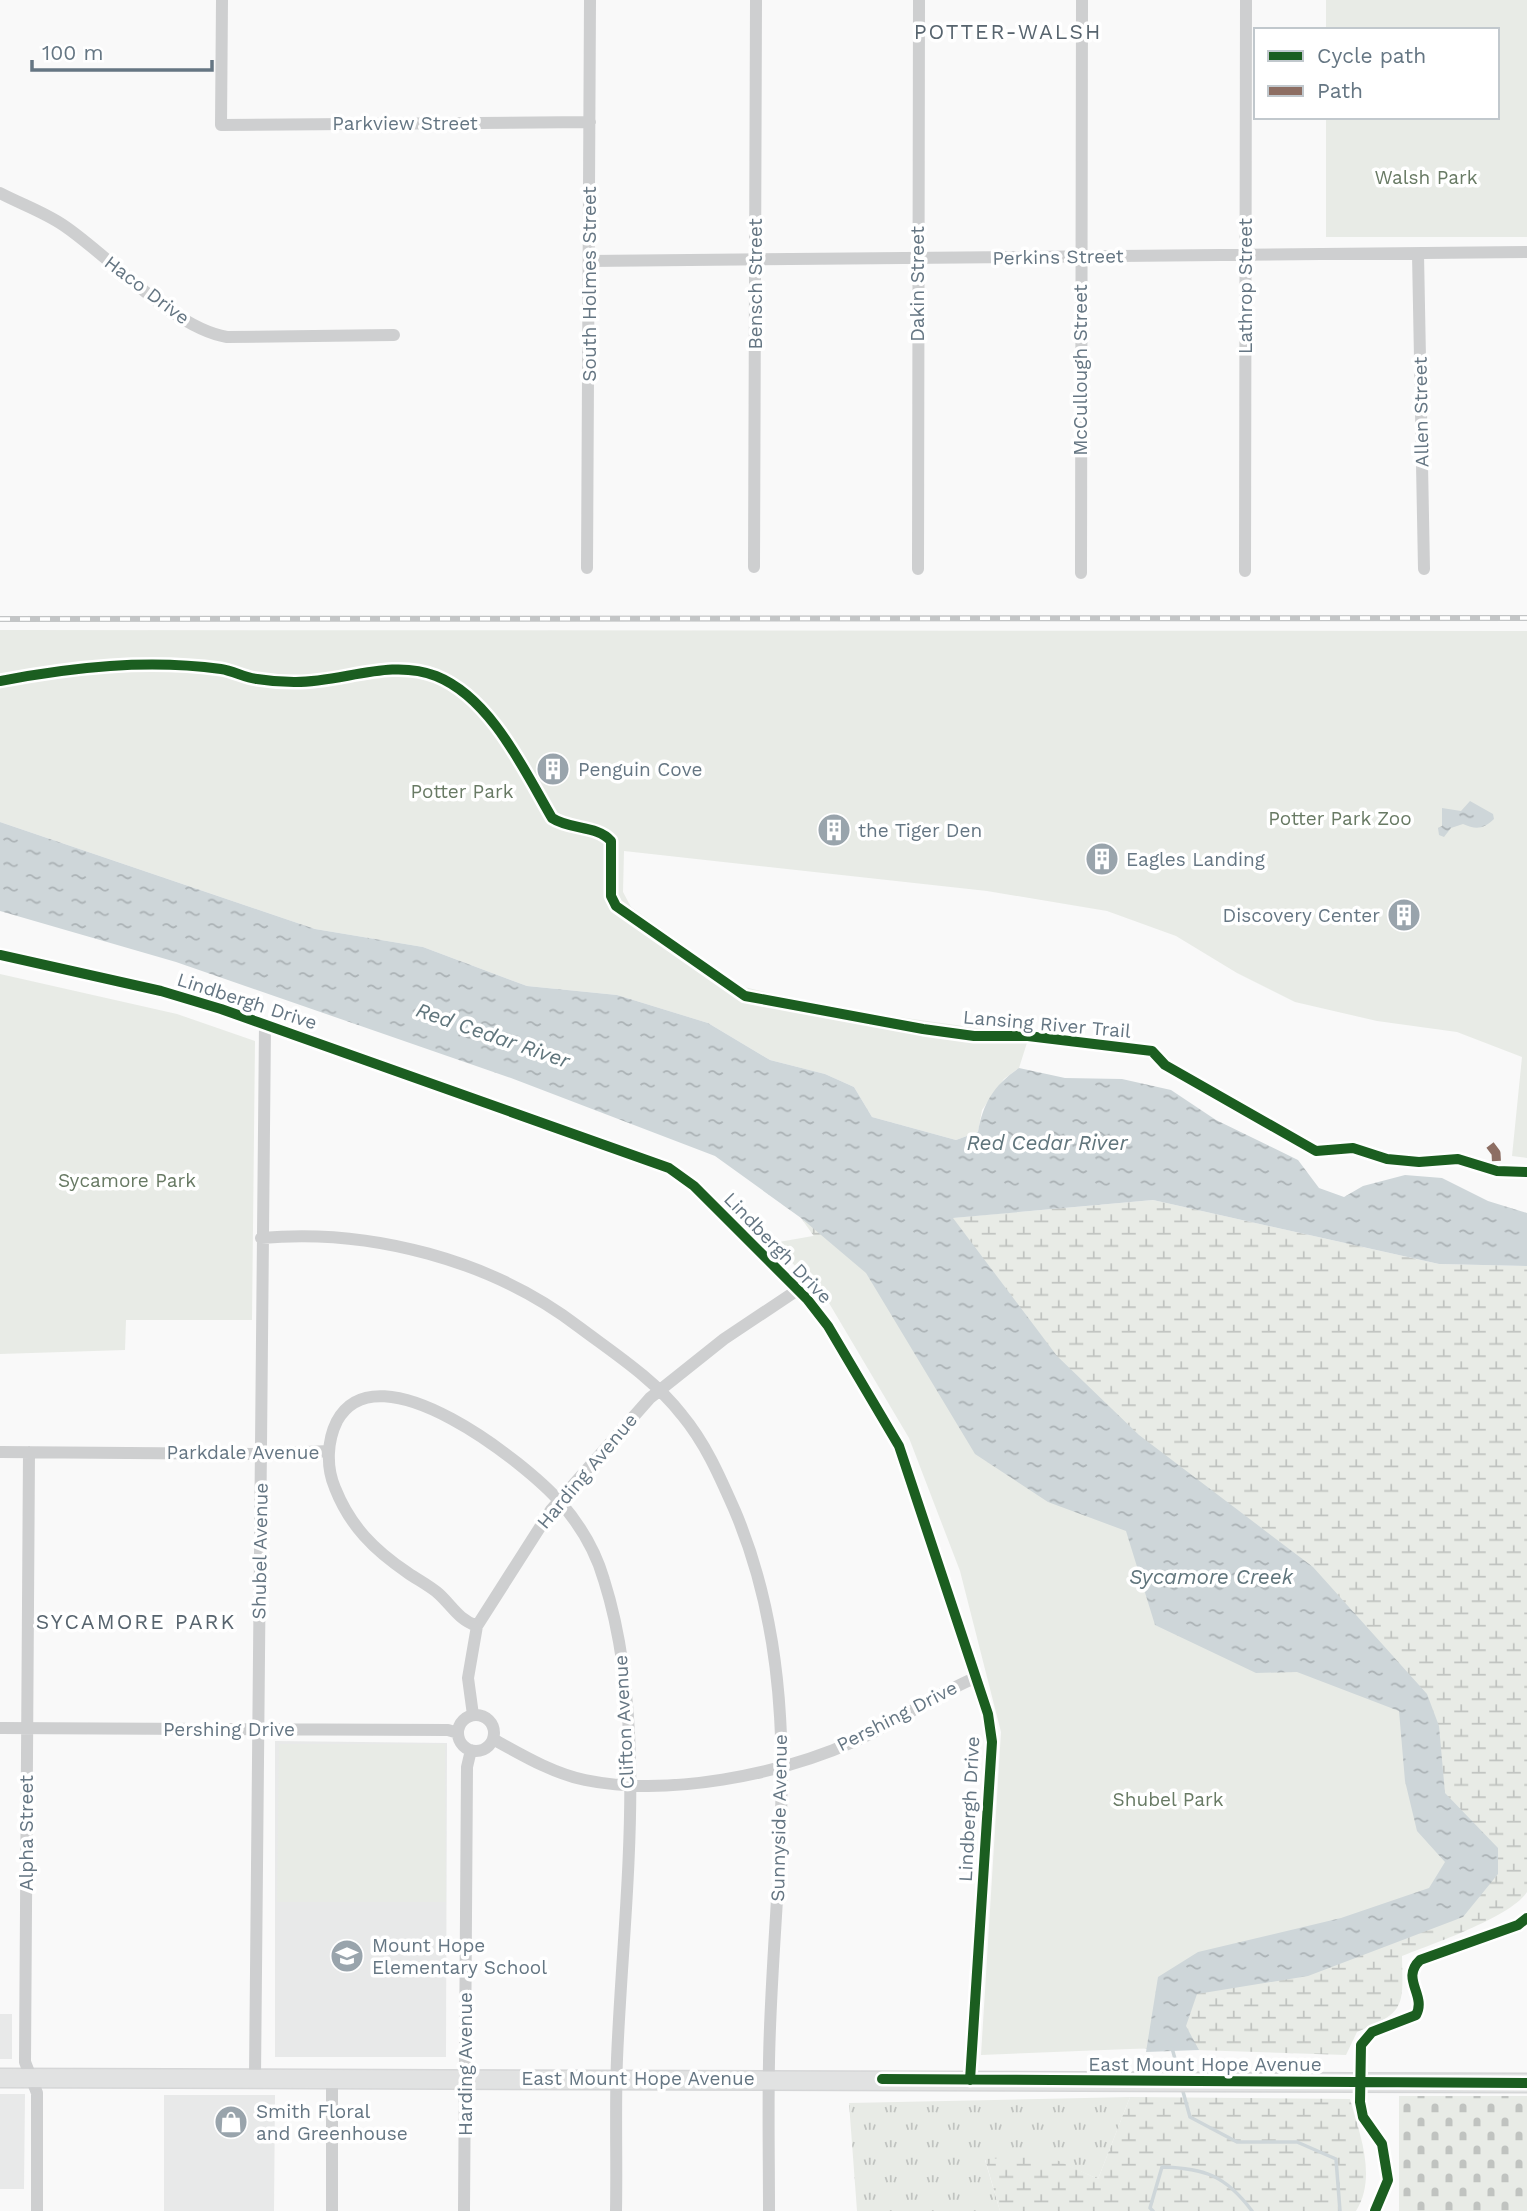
<svg xmlns="http://www.w3.org/2000/svg" width="1527" height="2211" font-family="'Work Sans',sans-serif">
  <defs>
    <pattern id="grass-tufts" width="24" height="20" patternUnits="userSpaceOnUse" patternTransform="scale(1.75)"><rect width="24" height="20" fill="#e8ebe6"/><path d="M3 7l-1-3M5 7V3M7 7l1-3M15 17l-1-3M17 17v-4M19 17l1-3" fill="none" stroke="#c0c3c0"/></pattern>
    <pattern id="wetland-marsh" width="20" height="14" patternUnits="userSpaceOnUse" patternTransform="scale(1.75)"><rect width="20" height="14" fill="#e8ebe6"/><path d="M1 5h8M5 5V1M11 12h8M15 12V8" fill="none" stroke="#c0c3c0"/></pattern>
    <pattern id="cemetery-stones" width="16" height="16" patternUnits="userSpaceOnUse" patternTransform="scale(1.75)"><rect width="16" height="16" fill="#e8ebe6"/><path d="M2 7V4a2 2 0 0 1 4 0v3zM10 15v-3a2 2 0 0 1 4 0v3z" fill="#c0c3c0"/></pattern>
    <pattern id="water-ripples" width="26" height="14" patternUnits="userSpaceOnUse" patternTransform="scale(1.75)"><rect width="26" height="14" fill="#ced6d9"/><path d="M2 4q2-2 4 0t4 0M15 11q2-2 4 0t4 0" fill="none" stroke="#abb2b5"/></pattern>
  </defs>
  <rect width="100%" height="100%" fill="#f9f9f9"/>
  <!-- built -->
  <path fill="#e8e9e9" d="M275 1741 447 1743 446 2057H275Z
    M0 2014H12V2059H0Z
    M0 2094H25L24 2189H0Z
    M164 2095H275L274 2211H164Z"/>
  <!-- grass -->
  <path fill="url(#grass-tufts)" d="M1130 2097 1098 2179 1048 2157 985 2160 1000 2211H857L849 2103Z"/>
  <!-- wetland -->
  <path fill="url(#wetland-marsh)" d="M1153 1200 1439 1264 1527 1266V1892C1511 1917 1432 1944 1402 1956 1403 2007 1406 2012 1357 2032L1346 2055 1011 2044 1149 1815 850 1287 801 1218H952Z
    M1130 2097 1350 2099C1360 2135 1377 2177 1356 2211H1000L985 2159 1048 2156 1098 2179Z"/>
  <!-- cemetery -->
  <path fill="url(#cemetery-stones)" d="M1399 2096H1527V2211H1399Z"/>
  <!-- green -->
  <path fill="#e8ebe6" d="M1326 0H1527V237H1326V117H1497V30H1326Z
    M0 630 1527 631V1158L1512 1156 1522 1057 1457 1032 1377 1021 1295 1002 1237 973 1176 936 1107 911 987 891 624 851 623 892 631 907 744 987 827 1007 984 1029 1031 1030 1019 1068 1004 1079 982 1110 978 1132 956 1140 872 1117 854 1087 825 1074 770 1060 708 1023 617 995 527 986 423 947 315 929 0 822Z
    M0 974 177 1014 255 1041 252 1320H126L125 1350 0 1354Z
    M847 1230 1129 1512 1390 1692 1474 1865 1448 1900 1173 1970 1155 2048 981 2055 1001 1732 960 1571 909 1438 826 1298 773 1243Z
    M279 1744H445L446 1902H277Z"/>
  <!-- water -->
  <path fill="url(#water-ripples)" d="M1470 801 1493 814 1494 819C1484 829 1476 830 1463 824L1451 828 1444 837 1439 835 1438 828 1442 826V808L1461 811Z
    M0 822 315 929 423 947 527 986 617 995 708 1023 770 1060 825 1074 854 1087 872 1117 956 1140 978 1132C983 1103 994 1085 1019 1068L1065 1078 1122 1079 1171 1090 1216 1120 1298 1160 1319 1188 1344 1197 1363 1186 1405 1175 1442 1178 1488 1201 1527 1213V1266L1439 1264 1153 1200 953 1218 1057 1356 1139 1435 1313 1567 1427 1694 1439 1726 1445 1793 1498 1848V1874L1463 1917 1308 1976 1197 1994 1186 2026 1199 2050 1146 2052 1158 1977 1198 1952 1341 1918 1429 1888 1445 1862 1417 1831 1405 1781 1399 1711 1297 1672 1256 1673 1155 1625 1126 1531 1048 1502 975 1454 866 1273 801 1218 715 1156 511 1078 176 962 0 911Z"/>
  <g fill="none" stroke-linecap="round" stroke-linejoin="round">
    <!-- stream -->
    <path stroke="#ced6d9" stroke-width="3.5" d="M1172 2048 1180 2077
      M1182 2088 1190 2117 1237 2142H1297L1336 2159 1340 2211
      M1153 2211 1150 2208 1162 2167C1205 2168 1226 2176 1252 2211"/>
    <defs>
      <path id="secondary" d="M0 2078 1527 2083"/>
    </defs>
    <!-- secondary casing -->
    <use href="#secondary" stroke="#d5d6d7" stroke-width="21"/>
    <!-- street -->
    <path stroke="#cecfd0" stroke-width="12" d="M222 0 221 125 590 122
      M0 193C21 204 44 212 63 225 111 257 172 328 227 337L394 335
      M1418 254 1424 569
      M589 261 1527 252
      M754 567 756 0
      M587 568 590 0
      M918 569 919 0
      M1245 571 1246 0
      M1081 573 1082 0
      M0 955 161 991 221 1009 669 1168 694 1186 807 1299 828 1326 899 1446 988 1714 992 1742 970 2080
      M261 1238C370 1228 492 1260 579 1327 615 1354 654 1379 682 1415 706 1444 720 1477 735 1511 811 1691 772 1874 769 2062 768 2112 769 2161 769 2211
      M0 1452 261 1454 329 1451
      M29 1452 25 2062 37 2093V2211
      M477 1626C458 1619 453 1607 439 1594 430 1586 418 1580 408 1573 374 1550 350 1526 335 1488 326 1467 327 1441 337 1421 378 1345 527 1464 561 1503 580 1525 596 1552 604 1580 650 1725 623 1908 617 2059 615 2109 617 2160 616 2211
      M473 1715 468 1678 477 1626 551 1510 650 1398 724 1339 799 1289
      M458 1733a18 18 0 1 1 36 0a18 18 0 1 1-36 0Z
      M0 1728 448 1730 458 1733
      M493 1739C522 1755 552 1773 585 1780 668 1797 779 1775 855 1741 897 1722 934 1695 977 1677
      M255 2077 265 1024
      M332 2211V2077
      M464 2211 467 1767 471 1750"/>
    <!-- secondary -->
    <use href="#secondary" stroke="#e1e2e2" stroke-width="18"/>
    <defs>
      <path id="rail" d="M0 619 1527 618"/>
    </defs>
    <!-- rail casing -->
    <use href="#rail" stroke="#c3c5c6" stroke-width="6"/>
    <!-- rail -->
    <use href="#rail" stroke="#fff" stroke-width="3.5" stroke-dasharray="10" stroke-linecap="butt"/>
    <!-- quiet -->
    <path stroke="#8d6e63" stroke-width="9" stroke-dasharray="18 9" stroke-linecap="butt" d="M1490 1145 1496 1153 1497 1171"/>
    <defs>
      <path id="cycleway" d="M0 681C73 667 147 659 221 669 234 671 245 678 257 679 269 681 282 682 294 682 341 683 390 658 436 676 491 698 524 770 552 818 570 830 597 825 611 841V896L616 906 745 996 923 1029 974 1036H1028L1152 1051 1165 1065 1316 1151 1353 1148 1387 1159 1419 1162 1458 1159 1497 1171 1527 1172
        M0 955 161 991 221 1009 669 1168 694 1186 807 1299 828 1326 899 1446 988 1714 992 1742 970 2080
        M882 2079 1527 2083
        M1375 2211 1388 2180 1382 2144 1363 2117 1360 2102 1361 2045 1372 2032 1416 2015C1427 1995 1400 1979 1420 1960L1518 1925 1527 1918"/>
    </defs>
    <!-- cycleway casing -->
    <use href="#cycleway" stroke="#fff" stroke-width="15"/>
    <!-- cycleway -->
    <use href="#cycleway" stroke="#1b5e20" stroke-width="10"/>
  </g>
  <!-- icons -->
  <defs>
    <symbol id="building-disc" viewBox="-11 -11 22 22"><circle r="9.5" fill="#99a4ac" stroke="#fff"/><path d="M-4-6H4V6H1V3H-1V6H-4ZM-2.5-4.3h1.7v1.8h-1.7ZM.8-4.3h1.7v1.8H.8ZM-2.5-1h1.7V.8h-1.7ZM.8-1h1.7V.8H.8Z" fill="#fff"/></symbol>
    <symbol id="school-disc" viewBox="-11 -11 22 22"><circle r="9.5" fill="#99a4ac" stroke="#fff"/><path d="M0-5L7-2L0 1L-7-2ZM-4 1L0 2.5L4 1V4Q0 6-4 4Z" fill="#fff"/></symbol>
    <symbol id="shop-disc" viewBox="-11 -11 22 22"><circle r="9.5" fill="#99a4ac" stroke="#fff"/><path d="M-5-2.5h2.3a2.7 3.5 0 0 1 5.4 0H5L5.5 6h-11ZM-1.5-2.5h3a1.5 2.3 0 0 0-3 0Z" fill="#fff"/></symbol>
  </defs>
  <g fill-rule="evenodd">
    <use href="#building-disc" x="534" y="750" width="38" height="38"/>
    <use href="#building-disc" x="815" y="811" width="38" height="38"/>
    <use href="#building-disc" x="1083" y="840" width="38" height="38"/>
    <use href="#building-disc" x="1385" y="896" width="38" height="38"/>
    <use href="#school-disc" x="328" y="1937" width="38" height="38"/>
    <use href="#shop-disc" x="212" y="2103" width="38" height="38"/>
  </g>
  <g text-anchor="middle" dominant-baseline="central" stroke-width="7" stroke-linejoin="round" paint-order="stroke">
    <!-- street labels -->
    <g font-size="19" fill="#657683" stroke="#fff">
      <text x="405" y="123">Parkview Street</text>
      <text transform="translate(1058 257) rotate(-1)">Perkins Street</text>
      <text transform="translate(589 284) rotate(-90)">South Holmes Street</text>
      <text transform="translate(755 284) rotate(-90)">Bensch Street</text>
      <text transform="translate(917 284) rotate(-90)">Dakin Street</text>
      <text transform="translate(1245 286) rotate(-90)">Lathrop Street</text>
      <text transform="translate(147 290) rotate(37)">Haco Drive</text>
      <text transform="translate(1080 370) rotate(-90)">McCullough Street</text>
      <text transform="translate(1421 412) rotate(-91)">Allen Street</text>
      <text transform="translate(247 1001) rotate(18)">Lindbergh Drive</text>
      <text transform="translate(1047 1024) rotate(5)">Lansing River Trail</text>
      <text transform="translate(778 1248) rotate(46)">Lindbergh Drive</text>
      <text x="243" y="1452">Parkdale Avenue</text>
      <text transform="translate(587 1471) rotate(-50)">Harding Avenue</text>
      <text transform="translate(260 1551) rotate(-89)">Shubel Avenue</text>
      <text transform="translate(897 1716) rotate(-27)">Pershing Drive</text>
      <text transform="translate(624 1722) rotate(-93)">Clifton Avenue</text>
      <text x="229" y="1729">Pershing Drive</text>
      <text transform="translate(969 1809) rotate(-87)">Lindbergh Drive</text>
      <text transform="translate(779 1818) rotate(-89)">Sunnyside Avenue</text>
      <text transform="translate(26 1833) rotate(-90)">Alpha Street</text>
      <text transform="translate(465 2064) rotate(-90)">Harding Avenue</text>
      <text x="1205" y="2064">East Mount Hope Avenue</text>
      <text x="638" y="2078">East Mount Hope Avenue</text>
    </g>
    <!-- park labels -->
    <g font-size="19" fill="#687a64" stroke="#fff">
      <text x="1426" y="177">Walsh Park</text>
      <text x="462" y="791">Potter Park</text>
      <text x="1340" y="818">Potter Park Zoo</text>
      <text x="127" y="1180">Sycamore Park</text>
      <text x="1168" y="1799">Shubel Park</text>
    </g>
    <!-- poi labels -->
    <g font-size="19" fill="#657683" stroke="#fff" text-anchor="start">
      <text x="578" y="769">Penguin Cove</text>
      <text x="858" y="830">the Tiger Den</text>
      <text x="1126" y="859">Eagles Landing</text>
      <text x="1380" y="915" text-anchor="end">Discovery Center</text>
      <text x="372" y="1945">Mount Hope<tspan x="372" dy="22">Elementary School</tspan></text>
      <text x="256" y="2111">Smith Floral<tspan x="256" dy="22">and Greenhouse</tspan></text>
    </g>
    <!-- neighbourhood labels -->
    <g font-size="21" letter-spacing="2" fill="#57646e" stroke="#fff">
      <text x="1008" y="31">POTTER-WALSH</text>
      <text x="136" y="1621">SYCAMORE PARK</text>
    </g>
    <!-- water labels -->
    <g font-size="21" font-style="italic" fill="#60757c" stroke="#fff">
      <text transform="translate(493 1035) rotate(19)">Red Cedar River</text>
      <text x="1047" y="1142">Red Cedar River</text>
      <text x="1211" y="1576">Sycamore Creek</text>
    </g>
  </g>
  <!-- legend -->
  <rect x="1254" y="28" width="245" height="91" fill="#ffffff" stroke="#c1c8cd" stroke-width="2"/>
  <rect x="1268" y="51" width="35" height="10" fill="#1b5e20" stroke="#c1c8cd" stroke-width="2"/>
  <text x="1317" y="63" font-size="21" fill="#657683">Cycle path</text>
  <rect x="1268" y="86" width="35" height="10" fill="#8d6e63" stroke="#c1c8cd" stroke-width="2"/>
  <text x="1317" y="98" font-size="21" fill="#657683">Path</text>
  <!-- scale -->
  <path d="M32 60v10h180v-10" fill="none" stroke="#657683" stroke-width="3.5"/>
  <text x="42" y="60" font-size="21" fill="#657683" stroke="#ffffff" stroke-width="5" paint-order="stroke">100 m</text>
</svg>
